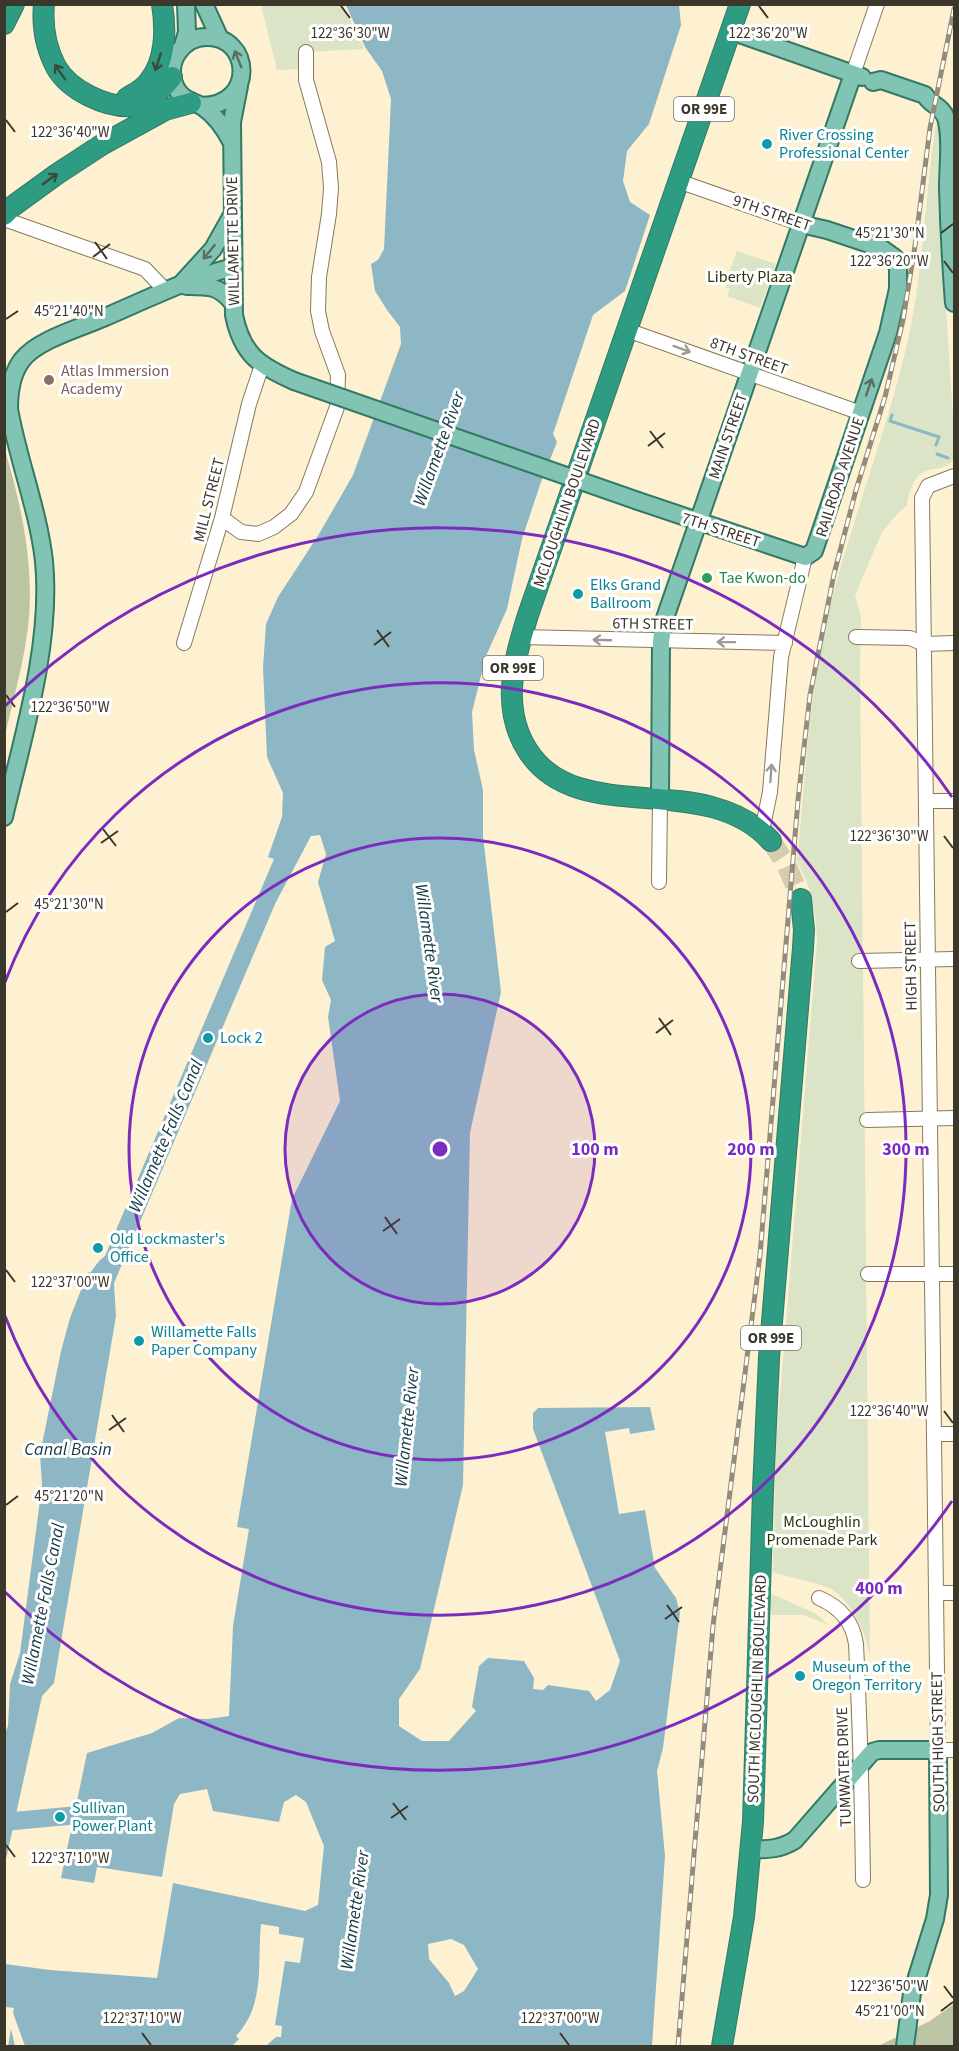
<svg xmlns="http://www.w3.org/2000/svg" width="959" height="2051" font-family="'Source Sans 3',sans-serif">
  <rect width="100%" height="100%" fill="#fef1d1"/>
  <!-- green -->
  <path fill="#dce4c7" d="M261 5H343L364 49 305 52 304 69 277 70Z
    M936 123 939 129 942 244 954 433V459C944 472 935 466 924 472 912 479 908 494 907 506L900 511 882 532 855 595 861 617 860 665 870 1657C867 1635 850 1596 827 1587 810 1581 790 1578 773 1572L776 1445 817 941C816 911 811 887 797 861 805 780 809 697 827 618 850 522 888 431 909 335 924 265 925 194 936 123Z
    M737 251 776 264 760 308 727 296 730 289 726 288 730 277 728 276Z
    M771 1594 815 1613 829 1625 803 1615H771Z"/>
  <!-- forest -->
  <path fill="#bcc5a3" d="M5 450C23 511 37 577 26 641 21 673 12 704 5 736Z
    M954 2004V2046H878L930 2021Z"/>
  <!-- water -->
  <path fill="#8db7c4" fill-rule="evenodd" d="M346 5H679L681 25 649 124 627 151 623 181 630 202 650 215 625 291 593 315 553 434 557 442 541 482 522 539 507 609 486 656 472 712 474 750 483 790V836L501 992 470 1133 463 1485 420 1669 399 1699V1726L422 1741H449L476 1711 472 1707 479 1666 488 1658 524 1661 534 1678 533 1689 543 1690 548 1685 589 1691 596 1701 610 1690 620 1661 533 1429V1413L538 1408 650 1407 655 1430 630 1434 629 1428 605 1432 619 1514 645 1510 655 1568 676 1598 680 1613 663 1748 657 1771 665 1856 652 2046H266L276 2037H281L282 2026 275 2025 285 1961 300 1963 304 1938 279 1934V1927L261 1924C257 1963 266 2004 236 2036L239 2039 232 2046H5V1964L50 1970 157 1978 173 1883 305 1911 318 1905 324 1846 306 1802 296 1795 284 1802 279 1822 213 1811 207 1789 180 1794 174 1804 162 1877 97 1867 94 1883 61 1878 87 1753 152 1733 179 1718 208 1719 229 1716 233 1626 249 1529 237 1527 292 1199 340 1101 328 1017 331 1000 322 980 325 947 335 941 318 882 326 854 320 835 311 836 275 904 114 1283 116 1316 54 1683 42 1696 5 1864 4 1736 8 1726 10 1684 20 1653 42 1485 40 1454 61 1351 70 1318 88 1272 90 1273 99 1261 105 1256 274 859 268 857 282 817 283 793 267 757 263 667 266 624 278 597 319 534 353 475 401 344 400 327 387 310 375 291 371 264 378 260 384 249 391 99 382 71 365 47ZM451 1939 464 1945 478 1969 464 1991 455 1996 449 1983 429 1959 428 1944Z"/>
  <!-- pier -->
  <path fill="#fef1d1" d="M6 2007 14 2008 13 2013 25 2046H15L11 2029 8 2046H5Z"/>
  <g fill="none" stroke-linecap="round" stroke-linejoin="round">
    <!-- stream -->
    <path stroke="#8db7c4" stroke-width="3" d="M892 415 890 421 939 437 936 445
      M937 454 948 458"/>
    <!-- river -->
    <path stroke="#8db7c4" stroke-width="18" d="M4 1822 78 1815 96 1806"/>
    <!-- highway-tunnel -->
    <path stroke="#d7ccb0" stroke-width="20" stroke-dasharray="20 10" stroke-linecap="butt" d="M771 841 786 864 801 899"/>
    <defs>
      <path id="minor" d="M853 74 877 4
        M678 181 801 224
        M4 219 145 269 166 291
        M627 330 861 413
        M954 476 928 486 922 498 938 1750H954
        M222 518 241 532 258 534 274 527 291 514 306 492 337 407 338 375 322 331 318 311 319 277 329 214 331 188 329 162 306 80V52
        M521 637 785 643
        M856 637 910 638 924 644 954 643
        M184 643 222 518 249 404 262 365
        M926 801H954
        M762 831 770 792 781 657 805 557
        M659 882 660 799
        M859 961 954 959
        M867 1120 954 1118
        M868 1274H954
        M934 1434H954
        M936 1593H954
        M819 1598C840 1607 853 1622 856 1644 860 1723 862 1801 863 1880"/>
      <path id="major" d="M204 4 220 39
        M731 31 862 77
        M183 46 187 32 186 4
        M873 82 881 80 925 95C930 105 942 106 946 118 952 137 948 167 948 187 949 226 951 264 954 303
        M239 86 232 122 234 315C242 355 260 366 294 381
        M202 106C257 105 251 35 206 37 195 37 186 42 179 51 171 61 170 75 175 86 182 101 192 100 203 107 216 116 225 129 232 143
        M182 283 213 249 231 217
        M186 286C209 286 218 285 233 303
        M638 501 805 557 814 551 888 333 898 289V269L895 258 881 248 827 230 801 224
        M660 799 661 641 664 621 853 74
        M4 817C23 736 52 644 44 561 38 509 18 460 9 409 9 392 11 374 22 360 37 340 80 328 103 318 145 300 188 279 233 267
        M751 1849C767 1850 781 1849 795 1840L872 1752 879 1750H938L939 1895 935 1919 912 1993 905 2046"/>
      <path id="highway" d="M44 4C42 26 46 48 56 67 69 90 106 108 132 106 149 104 162 89 172 77
        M740 4 528 615C514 660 500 708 528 751 578 829 705 768 771 841
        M4 24 14 4
        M127 98C135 93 144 89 149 81 166 61 166 29 162 4
        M4 215 13 206 57 174 103 144 165 110 191 103
        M722 2046 744 1917 753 1822 763 1490 769 1358 803 948 804 930 801 899"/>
    </defs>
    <!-- minor casing -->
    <use href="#minor" stroke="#867a5d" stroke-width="16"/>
    <!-- major casing -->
    <use href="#major" stroke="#337964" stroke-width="20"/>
    <!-- highway casing -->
    <use href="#highway" stroke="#337964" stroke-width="22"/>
    <!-- minor -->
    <use href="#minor" stroke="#fff" stroke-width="14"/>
    <!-- major -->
    <use href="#major" stroke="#82c4b4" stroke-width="16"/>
    <!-- highway -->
    <use href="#highway" stroke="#2e9c82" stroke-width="20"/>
    <defs>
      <path id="rail" d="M678 2046 713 1626 760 1255 798 800 810 695 834 574 856 490 885 397 903 320 915 246 930 128 954 9"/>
    </defs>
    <!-- rail casing -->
    <use href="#rail" stroke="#958c77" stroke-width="5"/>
    <!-- rail -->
    <use href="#rail" stroke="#fff" stroke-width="3" stroke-dasharray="9" stroke-linecap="butt"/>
    <defs>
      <path id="major-bridge" d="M294 381 638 501"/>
    </defs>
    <!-- major-bridge casing -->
    <use href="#major-bridge" stroke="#337964" stroke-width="20" stroke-linecap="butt"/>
    <!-- major-bridge -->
    <use href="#major-bridge" stroke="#82c4b4" stroke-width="16"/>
  </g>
  <!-- one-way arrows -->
  <defs><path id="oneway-shaft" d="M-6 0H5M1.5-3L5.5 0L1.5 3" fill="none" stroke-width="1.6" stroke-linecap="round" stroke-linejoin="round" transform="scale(1.5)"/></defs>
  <g stroke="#586f62">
    <use href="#oneway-shaft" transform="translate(238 59) rotate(-112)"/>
    <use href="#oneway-shaft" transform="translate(209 252) rotate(129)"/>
    <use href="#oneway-shaft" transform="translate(869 387) rotate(-71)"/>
  </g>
  <g stroke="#394b3c">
    <use href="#oneway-shaft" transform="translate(158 62) rotate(108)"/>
    <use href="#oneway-shaft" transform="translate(60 72) rotate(-125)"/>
    <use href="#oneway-shaft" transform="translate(50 179) rotate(-36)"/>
  </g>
  <g stroke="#9e9b95">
    <use href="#oneway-shaft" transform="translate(682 349) rotate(20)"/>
    <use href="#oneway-shaft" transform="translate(602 640) rotate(-178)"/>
    <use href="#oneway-shaft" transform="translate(726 642) rotate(-179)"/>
    <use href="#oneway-shaft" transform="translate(771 773) rotate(-86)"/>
  </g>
  <!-- ticks -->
  <path fill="none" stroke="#3c372b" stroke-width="2" d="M341 6 350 18M759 6 768 18M6 120 15 132M941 233 953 224M95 242 107 259M93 257 110 244M944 261 953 273M6 319 18 311M650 431 663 448M648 446 665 433M377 630 389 647M374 645 391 632M6 695 15 707M103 829 116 846M944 836 953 848M101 843 118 831M6 912 18 903M659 1018 671 1035M656 1033 673 1020M385 1217 397 1234M383 1231 400 1219M6 1270 15 1282M944 1411 953 1423M112 1415 124 1432M109 1430 126 1418M6 1505 18 1496M667 1605 679 1622M665 1619 682 1607M393 1803 406 1820M391 1818 408 1806M6 1845 15 1857M944 1986 953 1998M941 2011 953 2002M142 2033 151 2045M560 2033 569 2045"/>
  <!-- distance rings -->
  <circle cx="440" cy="1149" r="155" fill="#7b2cbf" fill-opacity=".12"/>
  <g fill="none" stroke="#7b2cbf" stroke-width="3">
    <circle cx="440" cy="1149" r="155"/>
    <circle cx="440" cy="1149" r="311"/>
    <path d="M5 982A466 466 0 1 1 5 1316"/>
    <path d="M952 1501A621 621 0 0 1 5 1592M5 706A621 621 0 0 1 952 797"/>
  </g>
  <!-- markers -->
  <g fill="#0f9aa8" stroke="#fff" stroke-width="2">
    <circle cx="767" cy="144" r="6"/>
    <circle cx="578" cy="594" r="6"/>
    <circle cx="208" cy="1038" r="6"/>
    <circle cx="98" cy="1248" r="6"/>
    <circle cx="139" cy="1341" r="6"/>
    <circle cx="800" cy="1676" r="6"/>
    <circle cx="60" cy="1817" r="6"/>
  </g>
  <circle fill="#8d6e63" stroke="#fff" stroke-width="2" cx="49" cy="380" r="6"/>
  <circle fill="#2e9e5b" stroke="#fff" stroke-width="2" cx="707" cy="578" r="6"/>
  <g text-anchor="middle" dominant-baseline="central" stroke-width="6" stroke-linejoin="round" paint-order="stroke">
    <!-- shield labels -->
    <g fill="#fff" stroke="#76736b" stroke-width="1.5">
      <rect x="674" y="97" width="60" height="24" rx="4.5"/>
      <rect x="483" y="656" width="60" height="24" rx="4.5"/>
      <rect x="741" y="1326" width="60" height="24" rx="4.5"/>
    </g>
    <g font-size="15" font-weight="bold" fill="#3c372b">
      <text x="704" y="109">OR 99E</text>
      <text x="513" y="668">OR 99E</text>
      <text x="771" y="1338">OR 99E</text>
    </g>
    <!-- culture labels -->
    <g font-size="16" fill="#0d838f" stroke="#fff" text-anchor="start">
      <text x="779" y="135">River Crossing<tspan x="779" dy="18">Professional Center</tspan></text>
      <text x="590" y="585">Elks Grand<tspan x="590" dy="18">Ballroom</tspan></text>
      <text x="220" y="1038">Lock 2</text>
      <text x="110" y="1239">Old Lockmaster's<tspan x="110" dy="18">Office</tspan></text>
      <text x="151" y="1332">Willamette Falls<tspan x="151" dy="18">Paper Company</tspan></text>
      <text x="812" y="1667">Museum of the<tspan x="812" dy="18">Oregon Territory</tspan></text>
      <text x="72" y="1808">Sullivan<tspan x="72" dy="18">Power Plant</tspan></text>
    </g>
    <!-- street labels -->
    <g font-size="16" fill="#3c372b" stroke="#fff">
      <text transform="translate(772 213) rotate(19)">9TH STREET</text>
      <text transform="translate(233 241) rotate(-91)">WILLAMETTE DRIVE</text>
      <text transform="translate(749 356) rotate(20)">8TH STREET</text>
      <text transform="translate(728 436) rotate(-71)">MAIN STREET</text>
      <text transform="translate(840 477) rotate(-72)">RAILROAD AVENUE</text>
      <text transform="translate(209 500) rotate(-76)">MILL STREET</text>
      <text transform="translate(567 503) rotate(-71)">MCLOUGHLIN BOULEVARD</text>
      <text transform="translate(721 530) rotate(18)">7TH STREET</text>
      <text transform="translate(653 624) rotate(1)">6TH STREET</text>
      <text transform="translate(911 966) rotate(-91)">HIGH STREET</text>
      <text transform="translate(757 1689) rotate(-88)">SOUTH MCLOUGHLIN BOULEVARD</text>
      <text transform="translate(938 1742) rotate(-91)">SOUTH HIGH STREET</text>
      <text transform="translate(844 1767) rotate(-92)">TUMWATER DRIVE</text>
    </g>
    <!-- park labels -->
    <g font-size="16" fill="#2b330a" stroke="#fff">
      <text x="750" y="277">Liberty Plaza</text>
      <text x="822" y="1522">McLoughlin<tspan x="822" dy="18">Promenade Park</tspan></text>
    </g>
    <!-- education labels -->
    <g font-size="16" fill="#785e54" stroke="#fff" text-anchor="start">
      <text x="61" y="371">Atlas Immersion<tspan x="61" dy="18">Academy</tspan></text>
    </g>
    <!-- leisure labels -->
    <g font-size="16" fill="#27864d" stroke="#fff" text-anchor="start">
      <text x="719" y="578">Tae Kwon-do</text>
    </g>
    <!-- water labels -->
    <g font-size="18" font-style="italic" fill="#143a45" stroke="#fff">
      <text transform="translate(439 449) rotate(-70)">Willamette River</text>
      <text transform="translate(429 943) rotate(82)">Willamette River</text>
      <text transform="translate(166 1136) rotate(-67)">Willamette Falls Canal</text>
      <text transform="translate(407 1427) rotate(-84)">Willamette River</text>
      <text x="68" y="1449">Canal Basin</text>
      <text transform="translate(43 1604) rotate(-79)">Willamette Falls Canal</text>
      <text transform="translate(355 1910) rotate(-82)">Willamette River</text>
    </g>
  </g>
  <g font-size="15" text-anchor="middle" fill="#3c372b" stroke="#fff" stroke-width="6" stroke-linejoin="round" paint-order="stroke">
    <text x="350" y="38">122°36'30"W</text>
    <text x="768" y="38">122°36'20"W</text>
    <text x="70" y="137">122°36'40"W</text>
    <text x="890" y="238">45°21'30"N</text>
    <text x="889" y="266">122°36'20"W</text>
    <text x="69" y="316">45°21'40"N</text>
    <text x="70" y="712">122°36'50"W</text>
    <text x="889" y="841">122°36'30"W</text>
    <text x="69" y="909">45°21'30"N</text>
    <text x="70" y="1287">122°37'00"W</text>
    <text x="889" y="1416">122°36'40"W</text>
    <text x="69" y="1501">45°21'20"N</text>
    <text x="70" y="1863">122°37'10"W</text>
    <text x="889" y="1991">122°36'50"W</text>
    <text x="890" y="2016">45°21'00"N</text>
    <text x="142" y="2023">122°37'10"W</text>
    <text x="560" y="2023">122°37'00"W</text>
  </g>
  <circle cx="440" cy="1149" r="9" fill="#7b2cbf" stroke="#fff" stroke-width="3"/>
  <g font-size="18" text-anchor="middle" font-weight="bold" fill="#7b2cbf" stroke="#fff" stroke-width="6" stroke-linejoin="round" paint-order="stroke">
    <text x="595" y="1155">100 m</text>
    <text x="751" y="1155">200 m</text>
    <text x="906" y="1155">300 m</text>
    <text x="879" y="1594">400 m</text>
  </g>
  <!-- border -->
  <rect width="959" height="2051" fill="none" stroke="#3c372b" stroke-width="12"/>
</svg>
